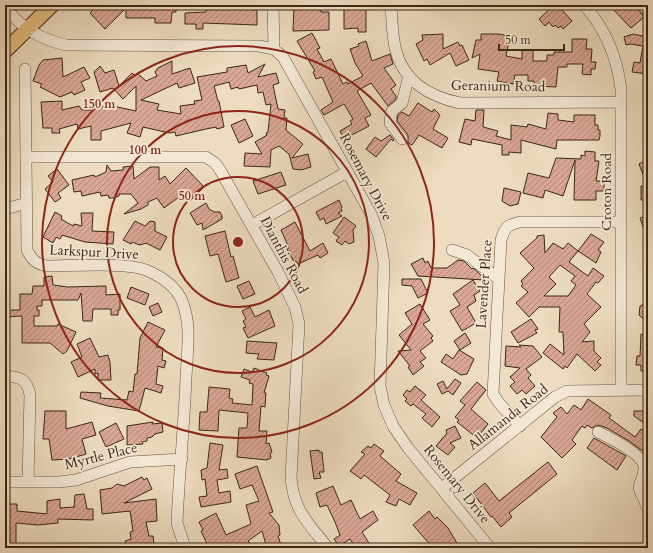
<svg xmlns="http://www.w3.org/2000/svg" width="653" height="553" font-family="Cardo,serif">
  <defs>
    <pattern id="building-hatch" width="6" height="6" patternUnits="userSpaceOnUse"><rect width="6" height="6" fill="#daa695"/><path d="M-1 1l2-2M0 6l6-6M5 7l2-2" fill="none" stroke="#b28778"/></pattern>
  </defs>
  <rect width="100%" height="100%" fill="#eddcbf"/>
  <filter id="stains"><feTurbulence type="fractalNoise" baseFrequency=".005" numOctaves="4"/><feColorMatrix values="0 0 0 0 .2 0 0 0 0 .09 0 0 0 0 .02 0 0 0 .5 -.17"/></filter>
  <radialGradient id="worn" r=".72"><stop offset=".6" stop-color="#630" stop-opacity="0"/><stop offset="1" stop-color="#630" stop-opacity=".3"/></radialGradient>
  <!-- building -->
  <path fill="url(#building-hatch)" stroke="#3b2715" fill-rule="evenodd" d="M98 5H135V6L155 7V5H176V12H172L171 23H155V18H126V8L105 29 90 13Z
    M206 5H252V10H257V25L203 23V29H196V24H185V13L206 12Z
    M294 5H321V12H329V30L293 31Z
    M344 5H366V32H358V28L344 29Z
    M554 5 561 9 572 21 563 29 561 26 558 28 555 25 553 27 549 22 545 26 539 19Z
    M609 5H635L644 17 631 28Z
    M312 33 320 48 317 49 324 62 331 59 343 84 347 82 348 84 363 76 355 63 350 49 359 46 358 44 366 41 372 61 390 54 393 64 384 68 396 85 391 89 396 96V99L388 106 371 83 357 91 371 115 365 118 369 126 344 139 340 131 352 124 350 121 353 119 344 104 324 115 321 110 333 102 322 77 316 79 313 72 315 71 297 41Z
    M443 34V49L458 42 460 46 462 45 469 60 456 66 450 53 430 65 427 59 424 61 416 44 423 40 422 35Z
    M481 34H498L510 36 506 56 522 59V50H533V61H547V55H554V52H572V39H587L586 49H592L591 62H596L595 69H591V75L582 74 583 64H567V67H558L556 87 534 86V81H528V75H515L513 84 497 81 499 72 478 69 480 54 472 58 476 40H481Z
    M633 34 648 37V74L632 72 634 62 640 63 643 46 630 44 626 45 624 37Z
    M62 58 63 77 84 67 90 78 81 82 85 90 74 95 72 92 60 97 40 87 42 84 33 81 39 65 43 60Z
    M172 61V74L190 68 195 83 179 88 177 83 141 100 159 104 157 110 181 114 180 106 195 104 194 101 202 100 197 77 227 72V68L246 65 248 73 265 64 258 77 276 73 279 83 273 85 278 109 285 110 284 118H287L286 130 303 144 292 158 308 154 311 167 301 170 293 169 289 154 279 146 271 150 270 167 244 166 245 153 262 154 255 142 267 135 266 133 268 132 271 104 266 105 263 92 258 93 257 85 239 89 238 87 231 89 229 82 214 86 218 101H219L224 127 217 129 216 127 206 129 176 136 175 132 169 133 143 127 140 137 127 133 131 123 101 131V140H91V126L78 129 77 124 59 129 60 133H52V128H43L41 102 62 101V110L79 106 82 110H91L108 105 136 111V86L123 99 113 88 100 92 94 72 100 66 105 73 114 70 119 86 132 73 135 76 137 73 146 81 157 76 155 72 158 68Z
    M418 103 432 112 434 109 440 115 433 129 448 138 442 148 419 135 412 145 408 143V135L397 121 398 115 402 112 409 116Z
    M476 110H484L483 127 498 131 496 136 511 140V125L527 127 528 124 546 129 548 113 558 114V120L574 122V115H595V125H598V130H600V136L599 140H557L556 149 521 140V153L509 152V155H502V145L472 139 471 145 459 142 465 119 475 121Z
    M245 119 253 136 239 143 231 125Z
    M390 135 394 140 393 141 391 139 376 157 366 149 375 137 381 141Z
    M585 151 595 152V161H599L596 181H604V191H596V200H574L575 160 563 196 545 190 543 198 523 193 528 173 549 178 556 158 581 159V155L585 156Z
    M648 159V185H647L639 164Z
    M107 165 111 171 123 170V167L133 166 134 179 150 167H159V180L165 176 170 184 186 168 204 187 190 201 188 197 186 199 182 195 164 208 157 198 148 202V205L141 209 124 214 138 203 131 194H119V196L113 198H109L108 195 101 196 100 192 82 196 81 191 74 192 72 180 94 175 95 177 106 172Z
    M57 169 69 185 58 193 61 198 55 202 45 189 53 182 48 176Z
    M281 172 286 185 258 194 253 181Z
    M641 186 648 187V200H641Z
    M504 188 521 192 518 204 510 206 502 201Z
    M339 200 342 207 341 208 342 211 338 213 342 216 326 224 324 218 320 220 316 212Z
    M206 203 209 209 214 212H220L222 216V219L203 230 202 223 197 225 190 213Z
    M55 212 62 216 61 219 73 226 74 224 82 226 81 213H93L92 231 114 232 113 244 85 242 62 235 60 239 56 237 53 243 43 237Z
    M648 215V238L647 239 640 218Z
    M344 217 356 226 353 230 354 242 349 244 345 241 342 245 336 241 339 237 333 233Z
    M135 221 145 226 150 221 155 222V231L167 237 160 250 146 243 140 245 132 242 131 244 123 240Z
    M295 222 310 251 323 243 328 253 320 258 318 255 298 264 296 261 294 262 287 249 289 248 281 230Z
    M225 231 231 257 233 256 239 278 226 282 218 254 210 256 205 236Z
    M591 234 604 242 598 250 601 252 596 263 578 251Z
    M544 235 545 253 553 243 563 249 568 243 578 251 569 262 588 276 593 268 604 276 598 283 596 282 587 294 601 307 584 324 590 332 582 342 594 341V351L601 358 597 362 601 365 595 371 577 354 567 368 565 366 563 369 543 353 550 344 564 355 563 332H559L560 307H539L529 317 516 303 528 292 521 286 523 284 521 281 534 268 520 253 537 238V236ZM560 265 575 276 571 281 576 285 568 296H544L556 284 549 277Z
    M423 258 425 263 428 261 431 268H447L458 260 464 261 472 269 473 268 479 273 484 280 418 276 411 264Z
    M52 276 53 285 68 287 106 286V295L120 294V310H118V315H111V309H93L92 321H83L81 293 78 300H42V306H37V310H39V316H34V326H57L58 324 76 332 67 351 63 354 50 343H22V316L5 317V310H20V294H32L33 286H44V277Z
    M402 279H421L428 293 418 298 412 286 402 285Z
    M473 280 480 291 474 295 476 301 467 307 476 323 462 331 450 311 460 305 453 294Z
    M249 281 255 294 243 299 237 286Z
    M131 287 149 294 145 305 127 298Z
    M648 302V323L639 315 640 306Z
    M158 303 162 312 153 316 149 307Z
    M420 304 430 320 423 324 433 336 431 338 433 341 420 351 426 358 420 362 424 366 413 375 408 367 410 366 398 351 411 350 399 335 412 324 405 313Z
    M250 307 255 317 269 310 275 326 248 338 243 328 246 327 243 321 246 319 242 311Z
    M531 319 538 329 535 330 537 333 518 343 511 332Z
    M148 322 165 330 156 347 163 348 162 360 166 361 164 368 158 366 156 384 163 386 161 393 145 388 139 411 108 406 80 398 81 392 101 393 100 398 127 400 129 391 133 392 135 374H137L140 338Z
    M465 333 471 343 460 350 454 341Z
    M641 334 648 335V371H641V365H636L637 356H640Z
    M90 338 99 357 108 355 110 362 111 380H98V373L95 374V369L78 377 74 368 71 362 82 357 77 344Z
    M247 341 277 343 274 360 257 359 259 354 246 353Z
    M519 345 533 346 542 357 526 369 531 375 528 378 535 386 526 394 522 390 517 394 510 386 515 382 510 377 520 368 505 366 506 346 521 347Z
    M459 350 474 359 467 374 461 375 441 362 446 354 453 359Z
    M254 368 267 373 266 375 269 376 264 393H266L265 407 261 406 259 431H267L266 444 269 443 272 452 270 453 271 458 267 460 237 457 239 428H247L248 413 219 410 218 431 199 430 200 412H207L209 387 230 389 229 398 233 399 232 403 252 405 253 384 249 383 250 380 241 377 244 369 252 372Z
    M455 379 461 383 453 395 448 391 442 394 437 384 443 381 447 389Z
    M477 382 486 390 471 409 488 424 477 438 457 422 459 420 455 417 465 405 460 401Z
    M415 386 426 395 421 400 440 417 432 427 422 418 426 414 413 404 411 406 405 401 407 399 403 395 407 390 410 392Z
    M588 399 611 415 609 418 635 437 641 429 648 434V455L629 441 607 428 598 425 592 428 587 425 585 428 582 426 572 440 576 444 562 458 541 437 557 417 553 413 561 407 567 414 574 405 581 410Z
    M45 411H66V429L92 422 96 435 82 439 86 454 69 459 52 460 49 439H43Z
    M634 411H648V423H644L634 416Z
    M153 422 152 424 162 423 163 432 155 434 152 437 147 438V441L142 442 143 444 127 445V426Z
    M116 423 124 439 106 447 99 432Z
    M455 426 461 438 450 443 455 447 448 455 436 446 447 433 446 430Z
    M594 438 626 456 617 470 587 448Z
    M210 443 223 445 219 470 227 469 228 478 217 480 219 493 230 491 231 502 201 507 199 497 207 496 205 479 202 480 201 470 207 468Z
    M374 444 384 451 380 456 401 474 396 481 417 493 410 505 399 499 396 506 386 502 390 495 364 475 361 479 350 471 365 454 361 452 368 446 371 448Z
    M319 450V452H322L324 472H319L321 478 314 479 310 451Z
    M548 462 557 474 509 513 512 517 501 527 492 516 491 517 473 493 485 483 499 501Z
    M257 466 273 512 269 513 279 525 280 535 278 536 282 548H267L262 531 248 541 254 548H209L201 531 203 530 199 522 216 513 226 535 251 524 246 505 259 501 252 485 240 489 235 474Z
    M142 477 144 480 147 478 152 489 124 503 156 499 157 521 146 522 149 536H153L154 544H152L153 548H127L125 541 131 539 130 532 133 531 130 511 102 514 100 490 112 488 117 484 124 486Z
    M333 486 341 505 351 500 360 519 373 511 378 520 362 532 372 548H356L350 539 339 546 334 539 340 535 335 522 327 505 320 507 316 493Z
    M84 494 87 509H93V520L58 519V523L38 525 16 523V545H6L5 515H7V504H17V511L47 514V501L60 499V508L74 507 75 495Z
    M429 511 435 519 437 517 448 528 460 548H433L413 525Z"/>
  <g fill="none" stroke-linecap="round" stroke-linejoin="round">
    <defs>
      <path id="minor" d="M273 5 274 49
        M391 5C392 20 392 37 396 51 404 82 431 97 460 103L620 102
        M584 5C605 28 617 58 621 89V389
        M642 5 648 10
        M5 6C19 27 42 40 66 45L259 46 274 49 283 57 371 214 379 236 384 263 380 386 384 405 393 426 408 448 490 548
        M25 69 27 250C31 259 36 264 47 266 70 266 126 262 146 270 160 276 176 286 182 301 192 325 187 353 186 378 184 427 179 475 177 523L185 548
        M402 139 390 123 391 115 392 111 402 103 409 76
        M27 157H206L215 163 220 170 278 272 295 307 299 324 291 478C294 511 308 523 328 548
        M5 209 27 203
        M252 225 347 172
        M452 250 467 255 499 279
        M5 376C21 377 27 379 30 395L28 482
        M520 426 499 403 493 394 501 240C505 227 507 225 520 222H621
        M598 432C610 438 643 454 644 467 645 474 640 481 639 488L648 509
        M5 482H59L76 480 130 462 182 459
        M442 488 555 397 567 391 648 390"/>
      <path id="major" d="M5 51 52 5"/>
    </defs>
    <!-- minor casing -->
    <use href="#minor" stroke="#685440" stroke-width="12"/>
    <!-- major casing -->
    <use href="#major" stroke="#3b2715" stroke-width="16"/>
    <!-- minor -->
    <use href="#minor" stroke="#f3e8d5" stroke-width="11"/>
    <!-- major -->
    <use href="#major" stroke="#e6be80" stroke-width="14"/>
  </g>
  <!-- distance rings -->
  <g fill="none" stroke="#8f2418" stroke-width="2">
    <circle cx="238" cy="242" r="65"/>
    <circle cx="238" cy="242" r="131"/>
    <circle cx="238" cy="242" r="196"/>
  </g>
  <g text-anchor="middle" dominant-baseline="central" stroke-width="3.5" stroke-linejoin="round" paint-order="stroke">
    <!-- street labels -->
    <g font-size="14" fill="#3b2715" stroke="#f3e8d5">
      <text transform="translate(498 86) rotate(1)">Geranium Road</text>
      <text transform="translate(366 177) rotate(62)">Rosemary Drive</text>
      <text transform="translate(606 192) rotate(-90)">Croton Road</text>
      <text transform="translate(94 252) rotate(3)">Larkspur Drive</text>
      <text transform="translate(284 255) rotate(62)">Dianthis Road</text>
      <text transform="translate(484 284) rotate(-86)">Lavender Place</text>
      <text transform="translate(508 417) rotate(-38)">Allamanda Road</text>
      <text transform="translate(101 456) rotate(-14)">Myrtle Place</text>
      <text transform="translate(457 484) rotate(51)">Rosemary Drive</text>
    </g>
  </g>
  <circle cx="238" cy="242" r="6" fill="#8f2418" stroke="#f3e8d5" stroke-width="2"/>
  <g font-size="12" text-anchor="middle" font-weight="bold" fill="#8f2418" stroke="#f3e8d5" stroke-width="3.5" stroke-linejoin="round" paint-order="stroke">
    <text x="99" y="108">150 m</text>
    <text x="145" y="154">100 m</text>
    <text x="192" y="200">50 m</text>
  </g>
  <!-- margin -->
  <rect width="653" height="553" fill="none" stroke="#eddcbf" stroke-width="20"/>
  <rect x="6" y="6" width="641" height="541" fill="none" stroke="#3b2715" stroke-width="2"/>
  <rect x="10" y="10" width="633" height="533" fill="none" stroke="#3b2715"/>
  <!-- scale -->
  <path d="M499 44v6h65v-6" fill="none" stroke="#3b2715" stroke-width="2"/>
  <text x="505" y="44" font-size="12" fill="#3b2715" stroke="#f3e8d5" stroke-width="3" paint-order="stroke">50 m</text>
  <rect width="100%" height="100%" filter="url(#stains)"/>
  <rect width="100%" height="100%" fill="url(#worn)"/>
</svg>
